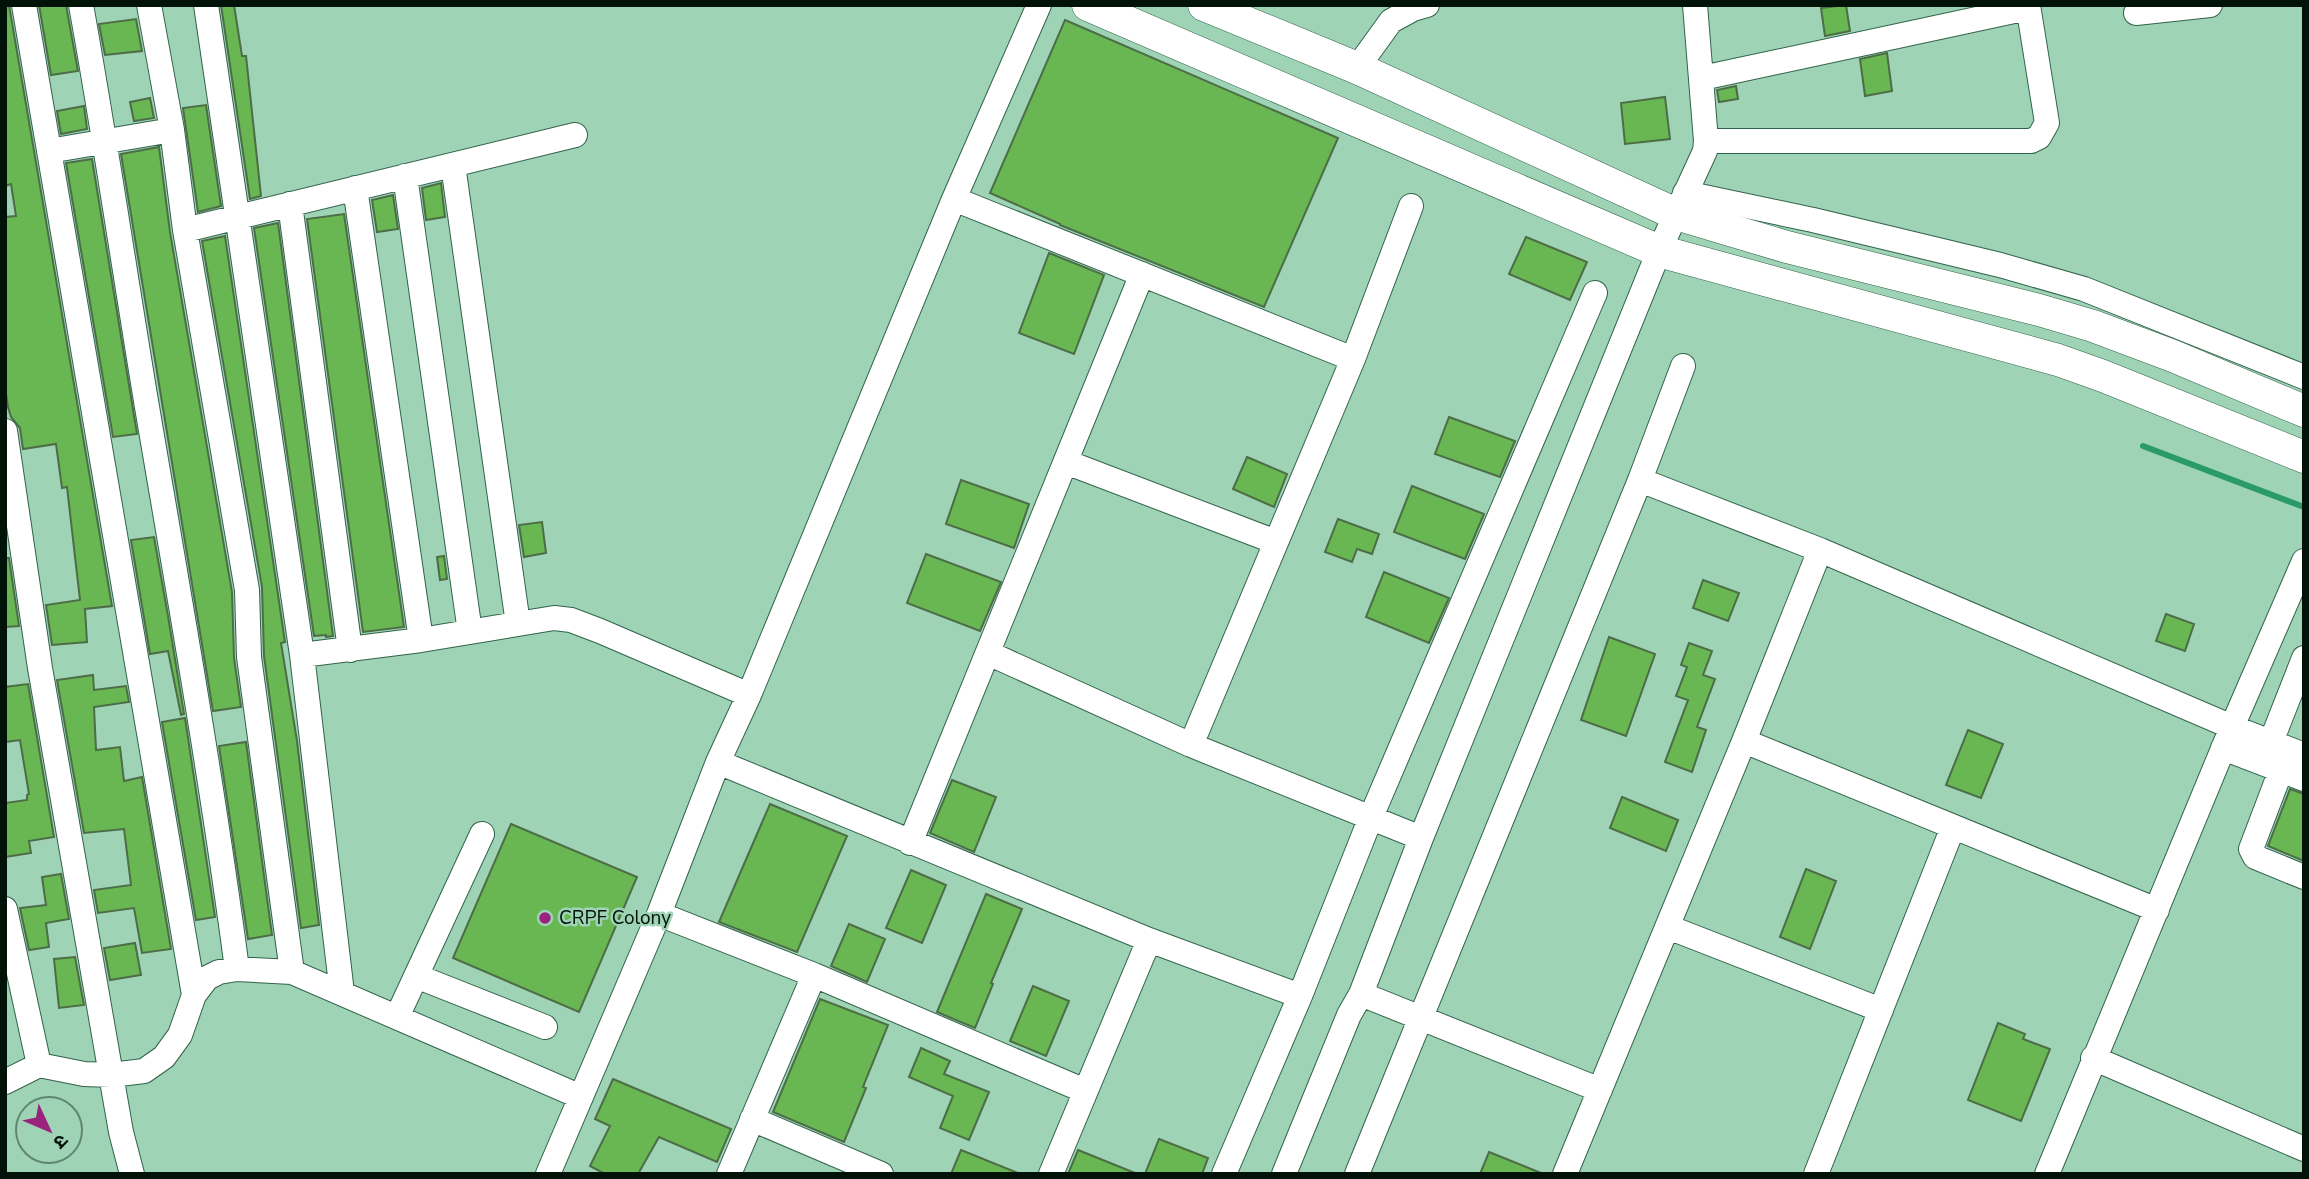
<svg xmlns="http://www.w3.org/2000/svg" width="2309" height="1179" font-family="'Nunito Sans','Noto Sans Devanagari',sans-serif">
  <rect width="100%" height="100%" fill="#9ed3b5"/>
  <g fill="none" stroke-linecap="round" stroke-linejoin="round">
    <!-- stream -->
    <path stroke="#299a68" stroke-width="6" d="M2143 446 2304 507"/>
  </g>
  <!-- building -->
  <path fill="#68b753" stroke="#4d6d46" stroke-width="2" d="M5 5H9L112 606 85 609 87 642 52 645 46 605 80 600 67 487 62 488 56 444 23 449 20 428 11 417 8 407 5 387V217L16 216 11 184 5 186Z
    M39 5H66L78 71 51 75Z
    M221 5H234L242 56H246L261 196 250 199Z
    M1846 5 1850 31 1825 36 1821 8Z
    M136 19 142 51 105 55 99 24Z
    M1065 20 1338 138 1264 307 1060 225V224L990 193Z
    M1887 53 1892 91 1865 96 1860 59Z
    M1736 86 1738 99 1719 102 1717 90Z
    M1665 97 1670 139 1625 144 1621 103Z
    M150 98 154 118 134 121 130 102Z
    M206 105 221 206 198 212 183 108Z
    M84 106 87 129 61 134 57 111Z
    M159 147 170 232 232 592 234 658 241 707 213 711 121 154Z
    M92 159 137 434 113 437 66 163Z
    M441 183 445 217 426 220 422 188Z
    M393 195 398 229 377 232 372 200Z
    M344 214 404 627 363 632 307 219Z
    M278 223 333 636 326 637V635L314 636 254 228Z
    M225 236 285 642 281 643 297 741 319 925 301 928 264 656 262 587 202 241Z
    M1526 237 1587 262 1570 300 1509 274Z
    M1049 253 1104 275 1074 354 1019 333Z
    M1449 417 1515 441 1500 477 1435 454Z
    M1247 457 1287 474 1274 507 1233 489Z
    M961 480 1029 504 1014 548 946 524Z
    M1412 486 1484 514 1465 559 1394 532Z
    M1338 519 1379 534 1372 554 1357 549 1352 562 1325 552Z
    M542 522 546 553 524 557 519 525Z
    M154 537 168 616 184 714 181 715 168 651 150 654 131 540Z
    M926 554 1001 582 980 631 907 603Z
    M444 556 447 579 440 580 437 557Z
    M5 558H9L19 626 5 627Z
    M1384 572 1449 598 1429 643 1366 617Z
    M1703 580 1739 593 1728 621 1693 608Z
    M2166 614 2194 624 2185 651 2156 641Z
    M1609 637 1655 654 1626 736 1581 720Z
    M1689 643 1712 651 1703 675 1715 679 1697 727 1706 730 1692 772 1665 762 1688 700 1676 696 1687 667 1681 665Z
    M93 675 94 690 126 686 129 702 94 707 96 750 120 747 124 781 142 777 171 949 142 953 134 908 98 913 94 890 131 885 124 829 84 833 57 680Z
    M28 684 54 837 29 841 31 853 5 857V803L27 800V795L29 794 20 740 5 742V687Z
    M185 718 215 917 196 920 162 722Z
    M1968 730 2003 744 1981 798 1946 785Z
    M246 742 272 935 248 939 219 746Z
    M952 780 996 797 974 852 930 833Z
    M2290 789 2304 794V861L2268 846Z
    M1622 797 1678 820 1666 851 1610 828Z
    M770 804 847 836 797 952 719 922Z
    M511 824 637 877 579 1012 453 958Z
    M1806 869 1836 881 1810 949 1780 937Z
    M911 870 946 885 922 943 886 928Z
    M61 874 69 919 46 923 49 947 29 950 20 908 46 905 42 877Z
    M986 894 1022 909 991 983 993 984 975 1028 937 1012Z
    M849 924 885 939 867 982 831 966Z
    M135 943 141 975 110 980 104 948Z
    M75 957 84 1005 59 1008 54 959Z
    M1033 986 1069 1001 1046 1056 1010 1041Z
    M820 999 888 1025 863 1087 866 1088 844 1142 773 1112Z
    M1998 1023 2025 1034 2023 1039 2050 1049 2021 1121 1968 1100Z
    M921 1048 950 1061 944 1074 989 1092 969 1140 940 1128 953 1096 909 1077Z
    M613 1079 731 1129 717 1162 659 1137 638 1174H605L590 1166 610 1126 595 1119Z
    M1159 1139 1208 1158 1202 1174H1145Z
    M961 1150 1018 1173V1174H951Z
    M1078 1150 1135 1173V1174H1068Z
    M1489 1152 1541 1173V1174H1480Z"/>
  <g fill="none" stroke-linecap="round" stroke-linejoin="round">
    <defs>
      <path id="minor" d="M24 5 194 995
        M81 5C105 137 124 269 146 401 178 590 212 779 237 969
        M149 5 172 130 185 230 247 590 249 657 292 972
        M206 5 302 655 342 993
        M1695 5 1706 141
        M2136 13 2210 5
        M1357 68 1391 21 1413 9 1427 5
        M1702 78 2028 8
        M49 151 172 130
        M453 165 518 624
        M405 176 470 632
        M355 188 421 640
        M1685 193 1813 220 2000 265 2084 289 2304 377
        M954 199 1353 359
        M290 204 350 650
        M185 230 575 135
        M5 431 40 668 121 1132 132 1174
        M1066 462 1276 542
        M1640 480 1820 550 2232 727 2304 755
        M988 653 1191 745 1421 838
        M302 655 421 640 554 618 571 620 600 631 749 695
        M1744 741 2157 910
        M2271 742 2304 658
        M1191 745 1353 359 1411 206
        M2223 748 2304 779
        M718 762 1149 940 1300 996
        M2281 770 2251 849 2255 857 2304 877
        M910 843 1142 274
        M5 909 39 1065
        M659 914 814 975 1085 1091
        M1668 927 1881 1010
        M416 976 545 1027
        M1361 994 1600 1090
        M397 1017 482 834
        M2093 1058 2304 1149
        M5 1082 39 1065 84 1074 111 1075 144 1071 164 1057 180 1035 194 995 207 978 219 972 237 969 292 972 581 1097
        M752 1119 881 1174
        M548 1174 659 914 718 762 749 695 954 199 1039 5
        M729 1174 814 975
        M1051 1174 1149 940
        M1224 1174 1300 996 1371 817 1595 293
        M1284 1174 1349 1015 1361 994 1421 838 1659 251 1705 151 1706 141H2031L2039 137 2047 123 2028 5
        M1357 1174 1640 480 1683 366
        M1565 1174 1744 741 1820 550
        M1816 1174 1953 827
        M2047 1174 2232 727 2304 561"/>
      <path id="major" d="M1088 5 1659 251 2058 360 2103 376 2304 457
        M1204 5 1357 68 1676 214 1787 247 2039 310 2093 326 2173 356 2304 411"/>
    </defs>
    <!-- minor casing -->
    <use href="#minor" stroke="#31634a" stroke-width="26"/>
    <!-- major casing -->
    <use href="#major" stroke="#31634a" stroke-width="33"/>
    <!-- minor -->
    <use href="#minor" stroke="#fff" stroke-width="24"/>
    <!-- major -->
    <use href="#major" stroke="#fff" stroke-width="32"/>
  </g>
  <!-- markers -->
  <circle fill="#99237d" stroke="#9ed3b5" stroke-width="2.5" cx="545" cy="918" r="7"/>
  <g text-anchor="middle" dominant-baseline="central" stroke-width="5" stroke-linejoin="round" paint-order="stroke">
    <!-- poi labels -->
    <g font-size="19" fill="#011208" stroke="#9ed3b5" text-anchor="start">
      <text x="559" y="918">CRPF Colony</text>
    </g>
  </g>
  <!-- border -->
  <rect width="2309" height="1179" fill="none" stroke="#011208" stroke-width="14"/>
  <!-- north arrow -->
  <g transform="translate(49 1130) rotate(134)"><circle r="33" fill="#9ed3b5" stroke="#5f8670" stroke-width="2"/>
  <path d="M0-5L12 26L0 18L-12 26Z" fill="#99237d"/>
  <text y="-10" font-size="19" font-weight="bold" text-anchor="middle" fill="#011208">उ</text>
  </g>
</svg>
